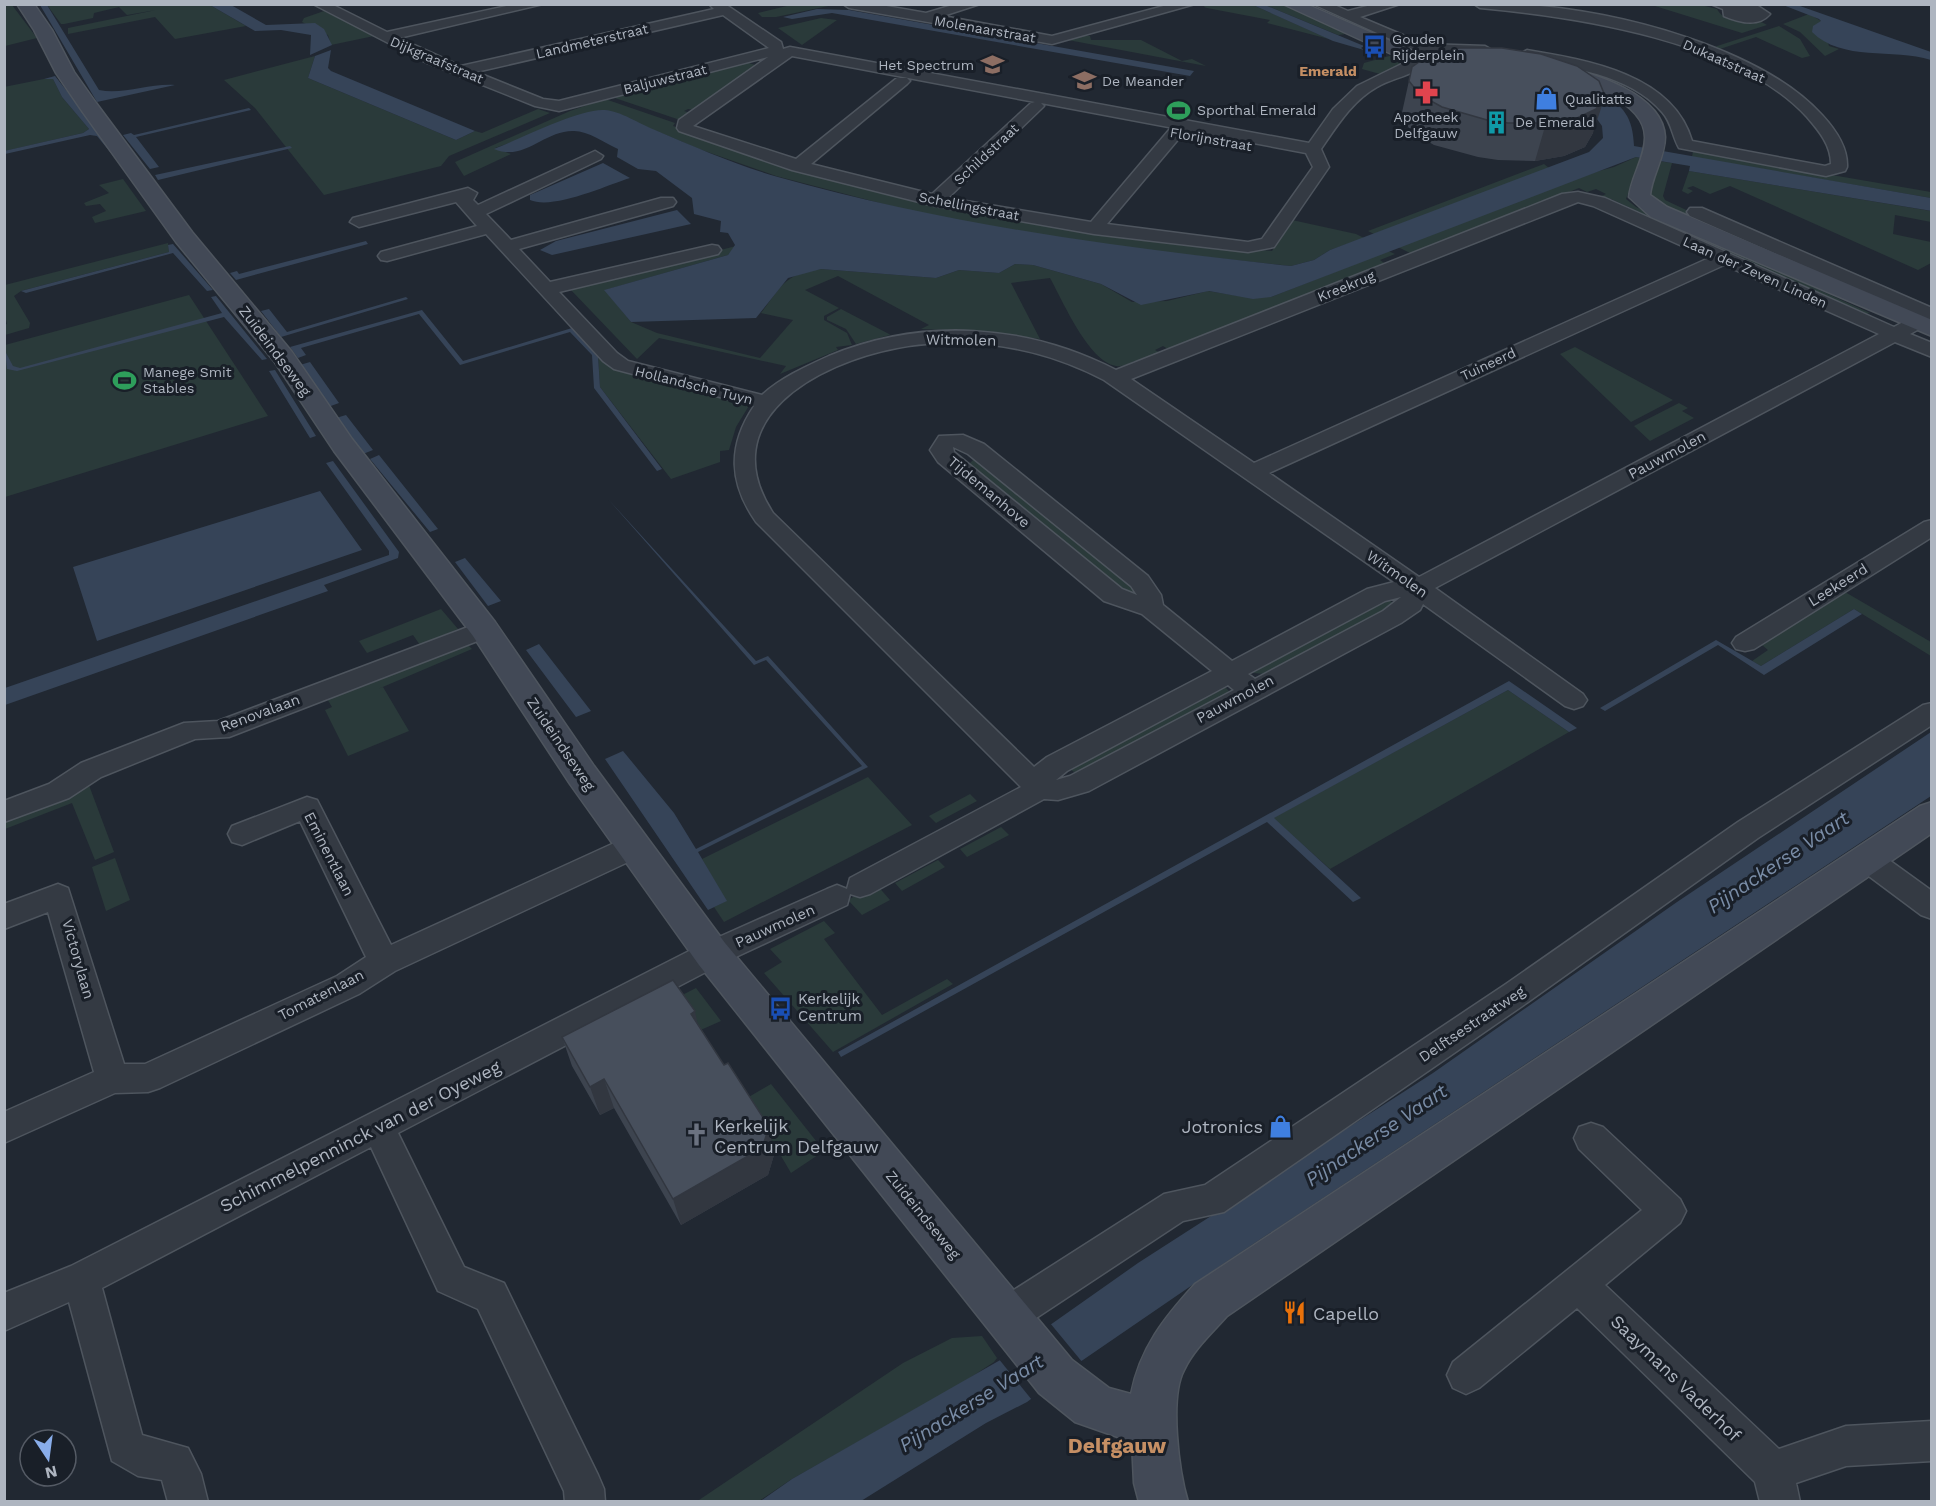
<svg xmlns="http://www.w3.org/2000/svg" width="1936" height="1506" font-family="'Work Sans',sans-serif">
  <rect width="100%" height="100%" fill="#212832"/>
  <!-- green -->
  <path fill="#2a3a3a" d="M1206 4 1253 5 1329 39 1267 23 1270 20 1207 8 1204 7Z
    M1658 4 1701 5 1717 9C1727 28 1754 15 1767 25L1742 33 1655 6Z
    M4 5H12L37 38 5 46Z
    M47 5H210L246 26 175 39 155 17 68 34V28L156 10 127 15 119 7 94 13 93 18 64 24H61Z
    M791 5V4L833 5 776 17H762L758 13Z
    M1265 5H1283L1346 34 1338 35Z
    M324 11 374 36 331 45 328 35 302 22 304 18Z
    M1809 14 1821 21 1829 46 1839 49 1825 56 1800 32 1783 24Z
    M821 18 837 20 802 45 778 28Z
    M1779 26 1800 39 1810 56 1802 58 1756 37 1720 49 1714 47Z
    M1077 36H1090L1091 40H1141L1182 61 1192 59 1206 66 1068 40Z
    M1393 55 1404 60 1402 66 1380 74 1362 69 1364 63Z
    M315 56 308 78 456 140 475 131 482 133 538 109 550 113 449 156 441 166 324 195 255 108 224 80Z
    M746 62 758 66 695 110 688 109 684 111 690 113 680 120 609 96Z
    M44 79H53L62 97 89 129 83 133 5 151 4 87Z
    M605 99 675 123 673 126 820 175 1163 240 1272 251 1292 220 1356 234 1364 238 1330 250 1314 260 1291 266 1150 251 1014 232 903 209 776 176 699 149 606 110 495 148 511 154 464 176 455 162 570 111Z
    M1693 151 1931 192V198L1692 157Z
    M1636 157 1641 158 1626 199 1636 207 1870 313 1866 314 1743 259 1739 261 1719 248 1669 225 1664 227 1644 218 1648 216 1611 199 1606 200 1599 197 1606 194 1596 189 1587 192 1579 188 1412 254 1398 247 1584 175 1614 167Z
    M1658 161 1672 163 1663 196 1665 200 1701 217C1681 219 1662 209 1648 195Z
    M1544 164 1549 168 1374 234 1368 231Z
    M1689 171 1931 211V222L1895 215 1893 234 1931 242V263L1918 270 1730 186 1710 194 1693 186 1687 188 1693 191 1688 194 1682 191Z
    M123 179 146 211 95 223 92 217 106 211 100 204 86 206 84 203 109 193 99 185Z
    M168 243 169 252 21 291 14 296 30 323 29 328 5 335 4 325 7 324 5 316V285Z
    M736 246 728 255 605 290 631 322 657 333 760 358 793 320 761 313C782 286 784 274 821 269L936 278 959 270 999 273 1015 264 1033 265 1101 284 1132 302 1167 301 1208 291 1239 296 1271 297 1388 251 1395 254 1380 260 1387 265 1171 351 1163 346 1155 350 1162 354 1139 363 1134 361C1129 364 1123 367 1116 366 1088 361 1063 301 1050 278L1011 283 1040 339 989 332 921 329 929 325 838 276 805 290 839 308 824 316V320L847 333 852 345 836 347 838 350 780 374 786 366 659 338 637 359 570 289Z
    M189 295 268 416 5 497V345Z
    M841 309 889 334 890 335 856 344 846 329 827 320V317Z
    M1575 347 1673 400 1631 422 1560 354Z
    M598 356 615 370 750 404 736 427 729 450 720 451V462L671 479 600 387Z
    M1679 403 1688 408 1682 411 1694 418 1650 441 1634 426Z
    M974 459 982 460 1138 589 1130 593 1122 592 967 466Z
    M1845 592 1931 642V656L1854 609 1761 666 1752 661 1768 650 1762 645Z
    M1384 597 1396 605 1264 674 1254 673 1252 670Z
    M441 609 458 629 420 645 413 635 367 653 359 641Z
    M467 644 472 649 378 689 383 687 409 731 348 756 325 710 332 707 326 697Z
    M1224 686 1229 691 1228 695 1078 775 1066 766Z
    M1508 690 1569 732 1330 869 1273 818Z
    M868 777 912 825 724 922 714 907 726 901 702 859Z
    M87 780 114 852 95 860 72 803 5 829V820Z
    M970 794 977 801 936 823 929 816Z
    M1001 827 1009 835 967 857 960 849Z
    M115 858 130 900 106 911 92 867Z
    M938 860 945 867 902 891 895 883Z
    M876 884 890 900 862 915 848 900Z
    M824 921 835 933 824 939 882 1015 947 979 953 984 833 1052 764 973 782 962 770 949Z
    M696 988 721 1021 696 1032 592 1041Z
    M771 1084 824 1151 791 1173 747 1098Z
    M982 1336 997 1358 994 1362 962 1383 792 1479 759 1501 696 1502 903 1363 952 1338Z"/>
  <!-- water -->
  <path fill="#364458" d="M40 5H47L99 90C123 95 150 83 175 85L97 102Z
    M210 5H231L266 25 315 23 324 29 332 45 310 55 311 35 281 30 255 31Z
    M1253 5H1265L1364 46 1361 48 1364 50 1333 41Z
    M1783 5H1797L1931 52V60C1893 48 1842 62 1812 32L1813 26 1821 21 1819 19Z
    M817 9 849 10 1194 71 1190 76 832 13 792 19 783 17Z
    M331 50 328 68 331 71 475 131 456 140 308 78 315 56Z
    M55 76 128 168 124 169 97 136 90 135 5 154 4 151 83 133 89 129 62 97 53 79H44Z
    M1599 92C1624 105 1633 118 1634 146L1931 198 1932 211 1689 171 1690 166 1636 157 1271 297 1253 299 1209 291 1141 305 1101 284 1033 265 1015 264 999 273 959 270 936 278 821 269 788 278 756 318 631 322 604 290 728 255 735 245 728 233 720 232 721 221 694 214 692 198 656 171 638 169 617 157 618 149C605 143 588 131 574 131 544 130 525 162 494 149 520 139 580 108 605 110 620 111 640 124 655 130 695 147 736 165 778 177 950 225 1114 247 1291 266L1314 260 1330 250 1589 152 1603 138 1602 126 1594 115Z
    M249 108 251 110 136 137 159 167 150 169 123 135 131 133 134 135Z
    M290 146 292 148 158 180 155 175Z
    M603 163 630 178C605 186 553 210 530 200V195Z
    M677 210 691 224 552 255 540 250 556 241Z
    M366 241 368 244 236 280 230 273 237 271 239 274Z
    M173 244 213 290 207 291 173 253 26 293 21 291 169 252 168 245Z
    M216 296 267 359 262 360 224 317 17 371 7 369 5 351 13 366 20 368 222 313 211 297Z
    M406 297 408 299 281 337 261 311 269 309 287 332Z
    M422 310 463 361 572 328 598 356 600 387 662 469 657 471 594 388 592 355 570 332 460 365 419 314 301 348 306 355 298 358 290 347Z
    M310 362 339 403 328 407 300 365Z
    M275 370 316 436 310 438 269 371Z
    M346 415 373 450 363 454 336 418Z
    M379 455 438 529 430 532 370 459Z
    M333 461 399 552 398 558 324 585 328 591 5 705V688L389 555V551L326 463Z
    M320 491 362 550 97 641 73 567Z
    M608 499 756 661 768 656 868 767 698 852 727 901 708 910 605 759 623 751 674 813 696 849 862 766 766 660 754 665Z
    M465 558 501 601 488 606 455 562Z
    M1854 609 1862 614 1764 675 1718 645 1605 711 1600 708 1716 640 1761 666Z
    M539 644 591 711 576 717 526 650Z
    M1509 681 1577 728 1569 732 1508 690 1274 818 1361 898 1353 902 1267 822 841 1057 838 1052Z
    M1931 732V796L1223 1264 1080 1362 1027 1402 986 1423 861 1501 759 1502 792 1479 1002 1359 1138 1263 1433 1073 1677 902Z"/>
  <!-- pier -->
  <path fill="#212832" d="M1050 1323 1083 1363 1032 1400 998 1358Z"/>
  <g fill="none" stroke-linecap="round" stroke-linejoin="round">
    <defs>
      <path id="street" d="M313 4H331L387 32 516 4H543L399 38 461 66 714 9 709 4H725L781 42 783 49 790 47 1309 143 1333 109 1357 86 1418 56H1428L1430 59C1418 75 1394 77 1377 87 1352 101 1337 126 1321 149L1329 167 1274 247 1248 252 1094 234 935 206 792 170 679 131 677 128 679 120 768 57 559 111 535 106 425 62ZM723 15 769 48 559 101 543 99 476 72ZM792 56 1035 102 1031 103 932 194 811 164 907 84 910 81 907 78H897L796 159 693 126ZM1041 103 1306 153 1313 167 1262 239 1248 242 1107 224 1181 136 1183 133 1181 130H1169L1091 222 948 198 1041 109 1044 106Z
        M843 4H875L926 13 956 4H980L943 16 1052 36 1171 4H1195L1052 44 849 8Z
        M1313 4H1332L1348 11 1375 4H1400L1360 17 1424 44 1485 46 1492 50 1485 54 1417 51Z
        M1474 4C1492 4 1510 3 1528 5 1618 11 1761 48 1822 115 1835 129 1848 147 1847 167L1845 171 1826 176 1679 148C1672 136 1672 123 1662 112 1629 73 1567 68 1522 57L1520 54 1527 50C1587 60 1673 74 1692 141L1825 166 1831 164C1831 145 1819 131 1807 117 1738 41 1578 17 1480 8Z
        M1711 4H1755L1770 14C1758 28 1738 22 1724 16L1723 9Z
        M595 151 603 156 601 159 486 214 511 240 661 198H673L676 202 673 206 519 249 550 282 712 245 718 246 721 250 718 254 559 292 617 353 628 361 762 395C782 377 805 367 829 356 922 317 1027 324 1116 370L1562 194 1578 192 1605 198 1894 327 1916 315 1690 216 1687 212 1690 208H1702L1932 308V322L1910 334 1932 343V357L1895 342 1435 588 1583 694 1587 700 1583 706 1574 709 1565 706 1423 604 1420 610 1401 623 1089 791 1058 800 1044 799 870 894 860 897 850 894 847 905 723 963 398 1133 464 1267 504 1283 598 1475 604 1489 605 1502H565L564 1491 478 1309 438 1291 371 1147 102 1288 142 1435 188 1448 201 1474 208 1502H168L162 1480 138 1476 112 1461 69 1302 4 1331V1293L71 1266 701 945 827 889 837 885 847 889 850 878 1021 787 756 522C729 483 727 446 754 406L614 369 603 361 486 234 387 261 381 260 378 256 381 252 477 226 456 202 359 227 350 222 353 218 468 188 477 193 473 200 478 205ZM1578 202 1593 206 1709 258 1254 463 1131 379ZM1724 265 1879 334 1419 577 1269 473ZM956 342C1010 344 1056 355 1104 380L1394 582 1367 589 1232 661 1163 605 1161 595 1148 576 984 444 963 435 939 436 930 450 938 462 1104 601 1142 614 1212 671 1047 757 1034 767 773 513C712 419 818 363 897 348 916 344 936 343 956 342ZM953 447 968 454 1131 586 1137 595 1122 589 954 452ZM1401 597 1383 611 1255 679 1248 674 1385 601ZM1228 685 1234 690 1070 776 1056 780 1067 771Z
        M1932 520V537L1754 649 1745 651 1736 649 1732 643 1736 637 1924 522Z
        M484 621 493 623 496 629 493 635 229 737 195 739 101 777 69 798 4 822V801L49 784 81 763 184 723 218 721Z
        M1932 703V725L1758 838 1528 1002 1224 1212 1183 1221 1018 1330 1005 1335 992 1330 986 1317 992 1304 1164 1194 1205 1185 1506 984 1738 822 1923 705Z
        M307 797 317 800 391 945 623 839 633 836 643 839 647 847 643 855 395 971 359 994 160 1088 148 1092 115 1093 4 1143V1112L94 1072 48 912 4 929V904L58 884 68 888 124 1064H145L337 976 366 957 300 821 242 845 232 842 228 834 232 826Z
        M1868 849 1878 852 1932 891V919L1921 915 1858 868 1854 860 1858 852Z
        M1591 1123 1603 1127 1680 1199 1686 1211 1680 1223 1605 1285 1779 1449 1846 1426 1932 1421V1461L1846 1466 1796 1483 1800 1502H1760L1755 1482 1577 1308 1479 1388 1466 1394 1453 1388 1447 1375 1453 1362 1642 1210 1579 1149 1574 1138 1579 1127Z"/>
      <path id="secondary" d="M17 4H34L52 30 74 72 96 103 192 232 292 352 352 439 495 622 594 766 725 943 1072 1360 1109 1388 1131 1394C1140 1348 1164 1318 1195 1284L1920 806 1932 802V833L1227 1316C1212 1333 1194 1349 1184 1370 1169 1398 1179 1472 1188 1502H1139L1134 1483 1132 1442 1075 1422 1039 1393 699 965 570 784 473 636 334 451 274 361 176 242 82 111 56 73 34 30Z
        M1283 4H1306L1420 54 1467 55 1476 60C1467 72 1423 65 1409 62Z
        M1557 65C1592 73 1663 93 1665 137 1665 157 1652 175 1650 195L1667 207 1932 320V336L1651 217 1629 197C1631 177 1645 158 1645 138 1646 100 1580 82 1551 74L1548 70Z"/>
    </defs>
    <!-- street casing -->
    <use href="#street" stroke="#4e555e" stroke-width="3"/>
    <!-- secondary casing -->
    <use href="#secondary" stroke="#4e555e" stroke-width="3"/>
    <!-- street -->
    <use href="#street" fill="#343a43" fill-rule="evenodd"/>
    <!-- secondary -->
    <use href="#secondary" fill="#424956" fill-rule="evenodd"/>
  </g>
  <!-- wall -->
  <path fill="#3d444f" d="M1412 67 1593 133 1585 147 1564 156 1535 161 1498 160 1478 157 1434 145 1412 132 1401 117Z
    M698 1024 724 1065 769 1127 774 1155 768 1175 681 1225 614 1108 600 1115 572 1066 562 1037Z"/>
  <!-- shaded-wall -->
  <path fill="#323740" d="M1605 96 1593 133 1585 147 1564 156 1535 161 1546 123Z
    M695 1011 701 1040 691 1014Z
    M604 1079 614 1108 600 1115 590 1087Z
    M769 1127 774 1155 768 1175 681 1225 673 1199Z"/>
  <!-- building -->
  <path fill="#474f5c" stroke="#323740" stroke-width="1.5" d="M1459 48H1502L1541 54 1577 66 1599 81 1605 96 1596 109 1575 119 1546 123H1508L1487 120 1442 107 1420 95 1409 81 1412 67 1429 55Z
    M673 980 695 1011 691 1014 724 1065 728 1063 769 1127 762 1148 673 1199 604 1079 590 1087 562 1037Z"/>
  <!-- icons -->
  <defs>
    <symbol id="bus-bare" viewBox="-9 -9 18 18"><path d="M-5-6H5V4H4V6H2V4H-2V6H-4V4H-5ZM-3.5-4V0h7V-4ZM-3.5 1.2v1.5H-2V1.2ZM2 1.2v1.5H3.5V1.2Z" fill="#1a4fb4" stroke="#191f28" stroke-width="2.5" paint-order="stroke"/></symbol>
    <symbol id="school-bare" viewBox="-9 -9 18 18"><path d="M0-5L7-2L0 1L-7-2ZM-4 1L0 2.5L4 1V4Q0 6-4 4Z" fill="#8d6e63" stroke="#191f28" stroke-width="2.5" paint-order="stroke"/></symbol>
    <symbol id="pharmacy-bare" viewBox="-9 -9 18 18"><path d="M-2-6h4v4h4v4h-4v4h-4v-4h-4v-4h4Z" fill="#e0444e" stroke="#191f28" stroke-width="2.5" paint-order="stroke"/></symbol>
    <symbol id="shop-bare" viewBox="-9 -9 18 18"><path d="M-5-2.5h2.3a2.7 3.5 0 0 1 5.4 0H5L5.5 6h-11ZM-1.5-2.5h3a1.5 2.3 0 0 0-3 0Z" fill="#3f7fe0" stroke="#191f28" stroke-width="2.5" paint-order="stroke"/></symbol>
    <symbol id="stadium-bare" viewBox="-9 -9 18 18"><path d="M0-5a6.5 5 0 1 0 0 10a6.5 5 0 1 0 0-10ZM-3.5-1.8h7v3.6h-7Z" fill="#2e9e5b" stroke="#191f28" stroke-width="2.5" paint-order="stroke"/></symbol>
    <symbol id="building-bare" viewBox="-9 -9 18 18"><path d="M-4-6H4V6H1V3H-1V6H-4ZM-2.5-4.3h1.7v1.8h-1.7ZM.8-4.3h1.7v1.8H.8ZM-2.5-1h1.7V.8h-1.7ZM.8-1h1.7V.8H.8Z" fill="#0f9aa8" stroke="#191f28" stroke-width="2.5" paint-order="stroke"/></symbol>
    <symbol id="church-bare" viewBox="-9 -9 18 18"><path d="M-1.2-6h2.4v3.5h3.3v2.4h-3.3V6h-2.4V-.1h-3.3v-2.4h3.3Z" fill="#6b7280" stroke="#191f28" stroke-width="2.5" paint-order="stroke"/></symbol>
    <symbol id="restaurant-bare" viewBox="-9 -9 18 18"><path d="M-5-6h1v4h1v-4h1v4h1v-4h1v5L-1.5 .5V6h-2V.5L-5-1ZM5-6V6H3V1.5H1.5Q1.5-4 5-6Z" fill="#e8710a" stroke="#191f28" stroke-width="2.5" paint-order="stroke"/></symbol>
  </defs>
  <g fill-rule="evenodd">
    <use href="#bus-bare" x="1358" y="30" width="33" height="33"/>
    <use href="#school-bare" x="976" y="48" width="33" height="33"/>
    <use href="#school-bare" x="1068" y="64" width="33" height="33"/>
    <use href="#pharmacy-bare" x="1410" y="76" width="33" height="33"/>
    <use href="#shop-bare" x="1530" y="82" width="33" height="33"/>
    <use href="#stadium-bare" x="1162" y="94" width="33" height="33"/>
    <use href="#building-bare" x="1480" y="106" width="33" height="33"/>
    <use href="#stadium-bare" x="108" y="364" width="33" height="33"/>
    <use href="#bus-bare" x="764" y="992" width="33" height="33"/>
    <use href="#shop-bare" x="1264" y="1110" width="33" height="33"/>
    <use href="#church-bare" x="680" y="1118" width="33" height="33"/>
    <use href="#restaurant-bare" x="1278" y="1296" width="33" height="33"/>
  </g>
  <g text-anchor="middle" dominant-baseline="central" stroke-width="6" stroke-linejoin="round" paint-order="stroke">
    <!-- far-street labels -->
    <g font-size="14" fill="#aeb5c0" stroke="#191f28">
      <text transform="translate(985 29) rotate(10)">Molenaarstraat</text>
      <text transform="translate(592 41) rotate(-13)">Landmeterstraat</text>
      <text transform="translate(437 60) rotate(23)">Dijkgraafstraat</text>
      <text transform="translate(1724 61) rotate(24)">Dukaatstraat</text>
      <text transform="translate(665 79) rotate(-14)">Baljuwstraat</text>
      <text transform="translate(1211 139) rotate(10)">Florijnstraat</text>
      <text transform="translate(986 154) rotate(-43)">Schildstraat</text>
      <text transform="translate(969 206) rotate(11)">Schellingstraat</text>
      <text transform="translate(1755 272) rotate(24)">Laan der Zeven Linden</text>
      <text transform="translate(1346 286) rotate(-22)">Kreekrug</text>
      <text transform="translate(1488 364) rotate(-25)">Tuineerd</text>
      <text transform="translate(694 385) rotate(14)">Hollandsche Tuyn</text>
    </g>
    <!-- far-poi labels -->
    <g font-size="14" fill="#aeb5c0" stroke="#191f28" text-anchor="start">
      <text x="1392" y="39">Gouden<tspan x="1392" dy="16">Rijderplein</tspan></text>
      <text x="974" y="65" text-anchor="end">Het Spectrum</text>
      <text x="1102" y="81">De Meander</text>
      <text x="1565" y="99">Qualitatts</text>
      <text x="1197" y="110">Sporthal Emerald</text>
      <text x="1426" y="117" text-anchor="middle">Apotheek<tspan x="1426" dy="16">Delfgauw</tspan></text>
      <text x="1515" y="122">De Emerald</text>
      <text x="143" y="372">Manege Smit<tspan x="143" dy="16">Stables</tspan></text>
    </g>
    <!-- far-neighbourhood labels -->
    <g font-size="14" font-weight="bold" fill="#c58f64" stroke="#191f28">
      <text x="1328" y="71">Emerald</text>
    </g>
    <!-- street labels -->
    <g font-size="15" fill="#aeb5c0" stroke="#191f28">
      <text transform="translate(961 340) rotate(1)">Witmolen</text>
      <text transform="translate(275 351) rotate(53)">Zuideindseweg</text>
      <text transform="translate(1667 455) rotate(-28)">Pauwmolen</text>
      <text transform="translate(989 492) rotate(40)">Tijdemanhove</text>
      <text transform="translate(1397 574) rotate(35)">Witmolen</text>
      <text transform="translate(1838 585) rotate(-32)">Leekeerd</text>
      <text transform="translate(1235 699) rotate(-28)">Pauwmolen</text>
      <text transform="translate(260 713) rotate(-20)">Renovalaan</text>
      <text transform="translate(561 744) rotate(56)">Zuideindseweg</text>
      <text transform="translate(329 854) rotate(63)">Eminentlaan</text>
      <text transform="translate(775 926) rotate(-24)">Pauwmolen</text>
      <text transform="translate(78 959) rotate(74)">Victorylaan</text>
      <text transform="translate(321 995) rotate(-27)">Tomatenlaan</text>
      <text transform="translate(1472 1024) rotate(-34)">Delftsestraatweg</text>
      <text transform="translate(923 1215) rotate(51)">Zuideindseweg</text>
    </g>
    <!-- poi labels -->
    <g font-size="15" fill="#aeb5c0" stroke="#191f28" text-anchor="start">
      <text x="798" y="999">Kerkelijk<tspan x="798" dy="17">Centrum</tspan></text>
    </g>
    <!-- near-poi labels -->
    <g font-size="18" fill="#aeb5c0" stroke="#191f28" text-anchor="start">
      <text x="714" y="1125">Kerkelijk<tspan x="714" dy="21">Centrum Delfgauw</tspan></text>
      <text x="1263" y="1126" text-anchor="end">Jotronics</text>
      <text x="1313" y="1313">Capello</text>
    </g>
    <!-- near-street labels -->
    <g font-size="18" fill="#aeb5c0" stroke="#191f28">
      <text transform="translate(360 1136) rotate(-27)">Schimmelpenninck van der Oyeweg</text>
      <text transform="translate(1676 1378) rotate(44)">Saaymans Vaderhof</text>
    </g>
    <!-- near-water labels -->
    <g font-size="20" font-style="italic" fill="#798ca6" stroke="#191f28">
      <text transform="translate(1778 862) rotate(-34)">Pijnackerse Vaart</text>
      <text transform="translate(1376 1135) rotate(-34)">Pijnackerse Vaart</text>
      <text transform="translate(971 1403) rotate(-32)">Pijnackerse Vaart</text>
    </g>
    <!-- near-quarter labels -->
    <g font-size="21" font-weight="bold" fill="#c58f64" stroke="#191f28">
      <text x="1117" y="1445">Delfgauw</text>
    </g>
  </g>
  <!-- border -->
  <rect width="1936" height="1506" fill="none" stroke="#aeb5c0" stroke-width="12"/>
  <!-- north arrow -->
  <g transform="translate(48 1458) rotate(167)"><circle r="28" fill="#191f28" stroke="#555b65" stroke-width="1.5"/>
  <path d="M0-4.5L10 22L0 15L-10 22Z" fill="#89adea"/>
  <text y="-9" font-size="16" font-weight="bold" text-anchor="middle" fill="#aeb5c0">N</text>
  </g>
</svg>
